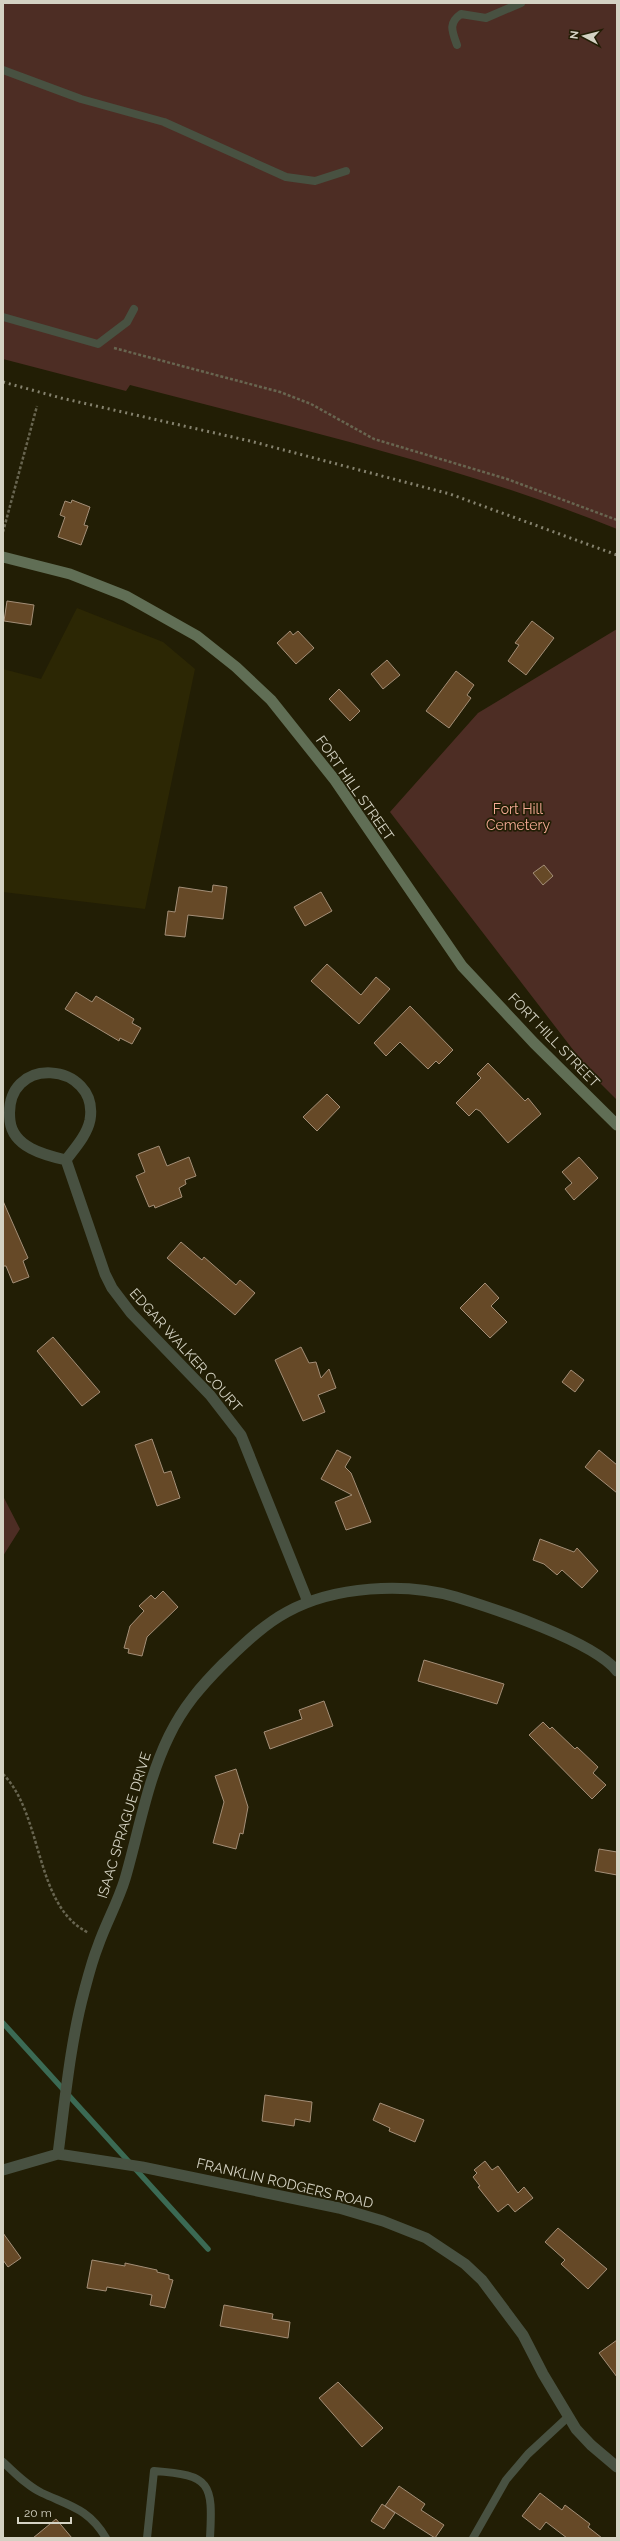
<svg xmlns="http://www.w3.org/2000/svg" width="620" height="2541" font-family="Raleway,sans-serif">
  <rect width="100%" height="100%" fill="#221e05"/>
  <!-- built -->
  <path fill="#2c2704" d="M77 608 163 642 195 669 145 909 3 892V669L41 679Z"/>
  <!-- green -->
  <path fill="#4d2d24" d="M3 3H617V529C459 465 294 428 130 385L126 391 3 359Z
    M617 629V1100L594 1077 390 812 478 713Z
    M3 1496 20 1529 3 1556Z"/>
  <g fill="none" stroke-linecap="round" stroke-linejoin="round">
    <!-- stream -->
    <path stroke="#3b6a54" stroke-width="5.5" d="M3 2023 208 2249"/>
  </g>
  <!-- building -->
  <path fill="#664927" stroke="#a38e77" d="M72 500 90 507 84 525 88 526 81 545 58 537 65 517 60 515 65 501 71 503Z
    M7 601 34 605 31 625 4 621Z
    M532 621 554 638 526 675 508 661 519 645 515 643Z
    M290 631 293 635 298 631 314 648 296 664 277 643Z
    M387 660 400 675 383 689 371 674Z
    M456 671 474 685 467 695 471 698 449 728 426 711Z
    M339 689 360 711 350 721 329 699Z
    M544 865 553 876 543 885 533 873Z
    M213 885 227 887 223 919 188 915 185 937 165 935 168 911 175 912 179 887 212 892Z
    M321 892 332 911 305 926 294 907Z
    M327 964 361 995 376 977 390 989 359 1024 311 981Z
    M76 992 92 1002 96 996 134 1019 132 1023 141 1028 132 1044 120 1038 119 1041 65 1009Z
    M410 1006 453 1050 439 1064 436 1061 428 1069 400 1042 386 1056 374 1043Z
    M488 1063 525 1101 528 1098 541 1114 508 1143 480 1111 476 1109 469 1116 456 1103 481 1078 477 1074Z
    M327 1094 340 1107 317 1131 303 1117Z
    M159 1146 167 1166 189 1157 196 1176 185 1180 186 1184 179 1188 182 1197 155 1208 154 1205 149 1207 136 1176 145 1172 138 1154Z
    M579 1157 598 1178 574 1200 565 1189 572 1183 562 1172Z
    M3 1201 28 1258 23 1261 29 1277 13 1283 6 1266H3Z
    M181 1242 202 1260 204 1257 236 1285 240 1280 255 1293 235 1315 167 1258Z
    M485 1283 499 1298 491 1306 507 1322 490 1338 460 1308Z
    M53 1337 100 1392 82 1406 37 1351Z
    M301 1347 309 1363 316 1362 321 1378 329 1369 336 1388 318 1395 325 1412 303 1421 275 1360Z
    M571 1370 584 1380 575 1392 562 1382Z
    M152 1439 164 1473 171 1471 180 1498 157 1506 135 1445Z
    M337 1450 351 1457 345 1467 351 1473 371 1522 346 1530 335 1502 352 1495 321 1479Z
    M599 1450 617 1465V1493L585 1467Z
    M540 1539 574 1552 577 1548 598 1571 582 1588 562 1570 557 1575 544 1564 533 1560Z
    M163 1591 178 1607 147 1637 142 1656 128 1653 129 1649 124 1648 130 1626 144 1611 139 1606 151 1595 155 1599Z
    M424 1660 504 1684 497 1704 418 1681Z
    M324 1701 333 1726 270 1749 264 1732 302 1719 299 1710Z
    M543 1722 550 1729 552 1727 575 1749 577 1747 598 1767 593 1773 606 1785 592 1799 529 1735Z
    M236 1769 248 1807 243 1834 240 1833 236 1849 213 1843 224 1802 215 1776Z
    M599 1849 617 1852V1875L595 1871Z
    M265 2095 312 2102 310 2122 295 2119 294 2126 262 2121Z
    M380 2103 424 2120 415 2142 389 2131 390 2128 373 2120Z
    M485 2161 492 2170 498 2166 518 2193 524 2187 533 2198 515 2212 508 2204 498 2212 478 2187 480 2186 473 2177 477 2173 474 2170Z
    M558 2228 607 2269 588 2289 561 2264 565 2260 545 2242Z
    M3 2233 21 2258 8 2267 3 2260Z
    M92 2260 125 2266V2263L157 2270V2272L169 2275V2279L173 2280 165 2308 150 2305 152 2295 107 2287 106 2291 87 2288Z
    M224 2305 273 2314 272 2319 290 2322 288 2338 220 2326Z
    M617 2340V2377L599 2353Z
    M338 2382 383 2428 362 2447 319 2398Z
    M399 2486 425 2504 421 2510 444 2525 435 2538 385 2506Z
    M540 2493 562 2510 565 2505 590 2524 588 2527 602 2538H567L546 2522 540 2530 522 2516Z
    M382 2504 395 2513 384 2529 371 2521Z
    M56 2519 72 2538H33Z"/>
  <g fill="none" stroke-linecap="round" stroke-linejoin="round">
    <!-- path -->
    <path stroke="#686550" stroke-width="2.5" stroke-dasharray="3 2" stroke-linecap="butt" d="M114 348 280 392 311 404 374 439 507 479 617 520
      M3 532 37 406
      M3 1774C44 1816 34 1907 89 1933"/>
    <!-- service -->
    <path stroke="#485141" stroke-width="8" d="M457 45C452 31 448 23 461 14L486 18 521 3
      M3 70 81 99 164 122 286 177 315 181 346 171
      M3 317 98 344 127 322 134 309
      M3 2462C15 2473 27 2486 42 2493 70 2506 89 2509 106 2538
      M147 2538 154 2471C211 2475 213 2483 210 2538
      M473 2538 506 2480 528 2454 568 2417"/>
    <!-- minor -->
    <path stroke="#485141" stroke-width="11" d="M66 1160C44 1155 13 1147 10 1121 2 1052 100 1062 90 1120 87 1135 75 1148 66 1160L105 1274 112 1288 131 1313 210 1395 241 1435 308 1602
      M58 2154C65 2101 70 2044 84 1992 88 1977 92 1961 98 1946 106 1923 118 1902 125 1879 139 1831 147 1781 169 1736 183 1707 201 1686 224 1663 243 1645 263 1625 287 1612 334 1586 405 1582 456 1597 495 1609 593 1641 617 1671
      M3 2170 58 2154 142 2167 339 2208 383 2221 426 2238 465 2264 482 2280 523 2335 543 2374 576 2429 591 2445 617 2467"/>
    <!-- secondary -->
    <path stroke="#606e55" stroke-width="11" d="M3 557 70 574 126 596 197 636 236 667 271 700 334 779 462 966 534 1043 617 1125"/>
    <!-- rail -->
    <path stroke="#85826e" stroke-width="3" stroke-dasharray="2 4" stroke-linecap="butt" d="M3 382 61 398 250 441 450 494 617 555"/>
  </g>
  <g text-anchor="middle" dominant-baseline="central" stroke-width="3.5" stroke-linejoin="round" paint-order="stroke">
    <!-- street labels -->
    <g font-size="14" fill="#d4d2c3" stroke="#221e05">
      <text transform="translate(355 788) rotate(55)">FORT HILL STREET</text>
      <text transform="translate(554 1040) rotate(46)">FORT HILL STREET</text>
      <text transform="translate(186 1350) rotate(48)">EDGAR WALKER COURT</text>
      <text transform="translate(124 1825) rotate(-73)">ISAAC SPRAGUE DRIVE</text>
      <text transform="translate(285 2183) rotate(13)">FRANKLIN RODGERS ROAD</text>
    </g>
    <!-- park labels -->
    <g font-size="14" fill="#f5ab95" stroke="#221e05">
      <text x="518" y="809">Fort Hill<tspan x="518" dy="16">Cemetery</tspan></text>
    </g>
  </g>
  <!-- border -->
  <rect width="620" height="2541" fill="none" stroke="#d4d2c3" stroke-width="8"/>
  <!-- north arrow -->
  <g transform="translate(584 36) rotate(277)" stroke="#221e05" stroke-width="3" paint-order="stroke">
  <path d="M0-3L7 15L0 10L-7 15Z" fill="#d4d2c3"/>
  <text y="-6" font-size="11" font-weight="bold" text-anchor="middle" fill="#d4d2c3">N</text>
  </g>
  <!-- scale -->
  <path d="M18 2517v6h53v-6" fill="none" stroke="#d4d2c3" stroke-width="2"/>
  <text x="24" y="2517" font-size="12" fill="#d4d2c3" stroke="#221e05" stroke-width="3" paint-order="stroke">20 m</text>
</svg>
